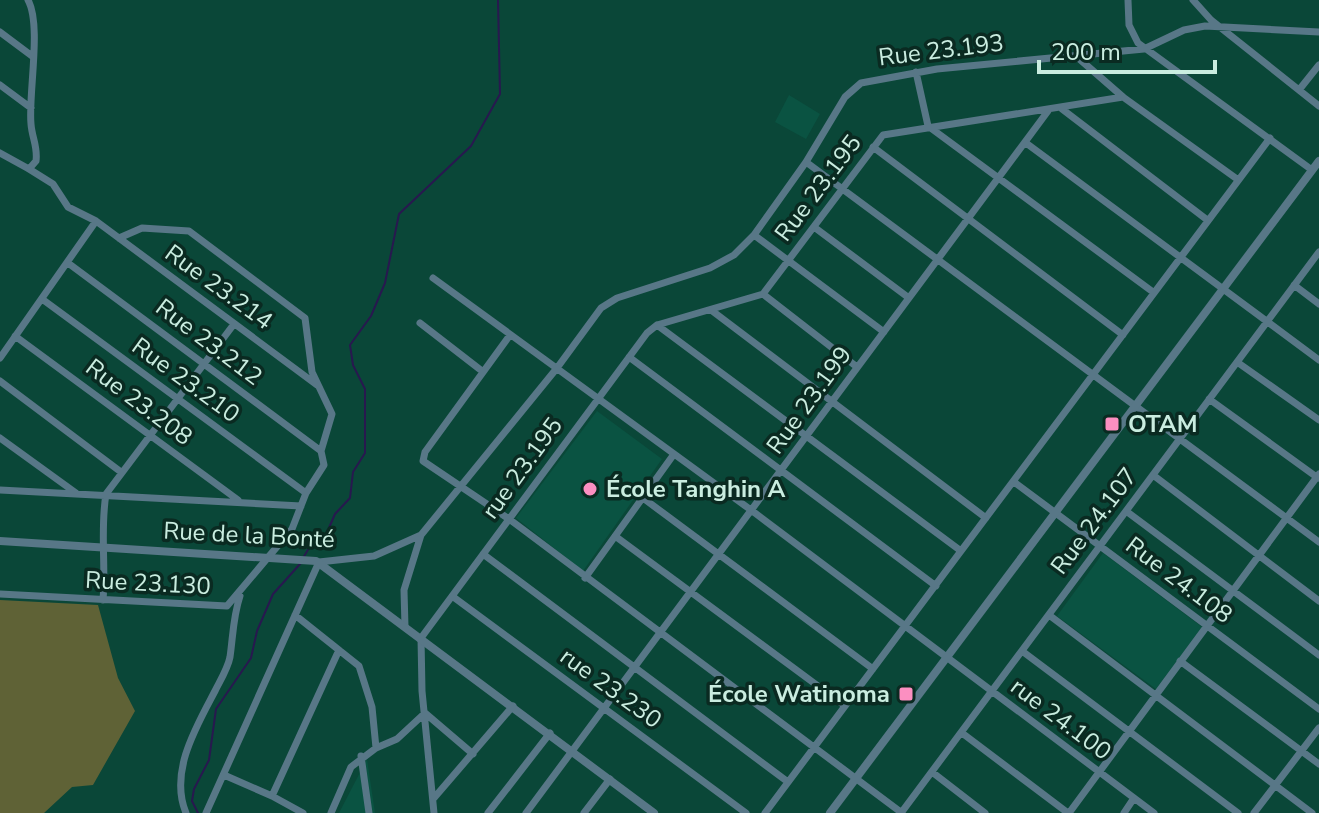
<svg xmlns="http://www.w3.org/2000/svg" width="1319" height="813" font-family="'Nunito Sans',sans-serif">
  <rect width="100%" height="100%" fill="#0a4738"/>
  <!-- built -->
  <path fill="#0a5342" d="M789 95 820 114 806 139 775 122Z
    M597 411 662 459 583 571 516 518Z
    M1103 553 1202 627 1156 689 1057 616Z
    M367 759 375 813H339Z"/>
  <!-- green -->
  <path fill="#5f6236" d="M0 600 98 605 118 678 135 711 93 785 72 787 44 813H0Z"/>
  <g fill="none" stroke-linecap="round" stroke-linejoin="round">
    <!-- stream -->
    <path stroke="#28184f" stroke-width="2" d="M303 558 309 548 325 537 335 514 350 498 353 472 365 453V389L353 365 350 345 371 316 385 283 399 214 471 146 500 94 498 0
      M198 813 192 801 194 789 209 760 216 709 251 658 257 631 273 594 300 564"/>
    <!-- minor -->
    <path stroke="#587787" stroke-width="7" d="M28 0C42 25 28 95 31 124 32 138 38 147 36 161L29 169 53 184 68 207 96 221 317 385
      M1128 0 1129 25 1138 43 1312 170
      M1193 0 1211 20 1319 106
      M0 32 32 56
      M1076 56 1123 97 1237 179
      M916 72 928 126 1153 292
      M0 85 31 108
      M1299 90 1319 65
      M1062 109 1206 219
      M1026 143 1319 360
      M873 147 1123 335
      M0 153 29 169
      M806 162 1319 542
      M814 227 909 298
      M754 235 884 332
      M119 238 142 228 189 231 305 318 312 372 332 414 321 451
      M433 278 751 510 1154 813
      M1294 285 1319 304
      M763 294 857 367
      M42 299 306 493
      M711 310 986 518
      M420 323 482 371
      M657 325 961 551
      M510 335 425 452 423 461 509 519 902 813
      M15 336 238 500
      M629 357 936 586
      M0 358 96 221
      M1237 362 1319 420
      M0 381 121 472
      M1209 399 1318 478
      M0 438 76 493
      M1153 475 1319 601
      M1014 482 1319 709
      M0 490 301 506
      M643 498 873 669
      M1126 511 1319 655
      M615 536 845 706
      M483 554 788 782
      M585 578 674 454
      M0 594 227 606 292 529 306 493 324 465 321 451 68 263
      M452 596 746 813
      M103 600C106 564 100 530 106 494L234 324
      M295 615 359 666 372 707 376 748
      M1049 615 1312 813
      M405 627 404 590 421 535
      M1022 651 1238 813
      M1180 661 1319 764
      M962 733 1068 813
      M361 756 369 813
      M932 772 985 813
      M224 775 272 796
      M434 798 513 706
      M186 813C169 772 196 727 215 691 220 681 228 668 230 657 233 636 233 617 240 596
      M206 813 319 562 374 556 421 535 557 368 601 308 617 298 710 268 734 255 754 235 806 162 845 97 861 83 937 69 1144 49 1184 30 1205 26 1319 32
      M303 813 272 796 339 650
      M331 813 351 767 376 748 397 739 425 713 473 754
      M434 813 422 691 421 638 647 333 657 325 763 294 883 135 1123 97
      M488 813 550 733
      M526 813 1048 111
      M584 813 610 779
      M765 813 1270 138
      M901 813 1319 252
      M1069 813 1319 474
      M1124 813 1134 798
      M1254 813 1319 728"/>
    <!-- tertiary -->
    <path stroke="#587787" stroke-width="8" d="M0 541 316 561 654 813
      M830 813 1319 161"/>
  </g>
  <!-- markers -->
  <g fill="#fc8fc1" stroke="#0a2a21" stroke-width="3">
    <rect x="1104" y="416" width="16" height="16" rx="4"/>
    <circle cx="590" cy="489" r="8"/>
    <rect x="898" y="686" width="16" height="16" rx="4"/>
  </g>
  <g text-anchor="middle" dominant-baseline="central" stroke-width="7" stroke-linejoin="round" paint-order="stroke">
    <!-- street labels -->
    <g font-size="24" fill="#caede0" stroke="#0a2a21">
      <text transform="translate(941 50) rotate(-7)">Rue 23.193</text>
      <text transform="translate(818 188) rotate(-53)">Rue 23.195</text>
      <text transform="translate(219 287) rotate(36)">Rue 23.214</text>
      <text transform="translate(209 342) rotate(37)">Rue 23.212</text>
      <text transform="translate(186 380) rotate(36)">Rue 23.210</text>
      <text transform="translate(809 400) rotate(-54)">Rue 23.199</text>
      <text transform="translate(139 402) rotate(37)">Rue 23.208</text>
      <text transform="translate(522 468) rotate(-54)">rue 23.195</text>
      <text transform="translate(1094 521) rotate(-53)">Rue 24.107</text>
      <text transform="translate(249 535) rotate(3)">Rue de la Bonté</text>
      <text transform="translate(1179 580) rotate(37)">Rue 24.108</text>
      <text transform="translate(148 583) rotate(3)">Rue 23.130</text>
      <text transform="translate(611 688) rotate(36)">rue 23.230</text>
      <text transform="translate(1061 719) rotate(37)">rue 24.100</text>
    </g>
    <!-- poi labels -->
    <g font-size="24" font-weight="bold" fill="#caede0" stroke="#0a2a21" text-anchor="start">
      <text x="1128" y="424">OTAM</text>
      <text x="606" y="489">École Tanghin A</text>
      <text x="890" y="694" text-anchor="end">École Watinoma</text>
    </g>
  </g>
  <!-- scale -->
  <path d="M1039 60v12h176v-12" fill="none" stroke="#caede0" stroke-width="4"/>
  <text x="1051" y="60" font-size="24" fill="#caede0" stroke="#0a2a21" stroke-width="6" paint-order="stroke">200 m</text>
</svg>
